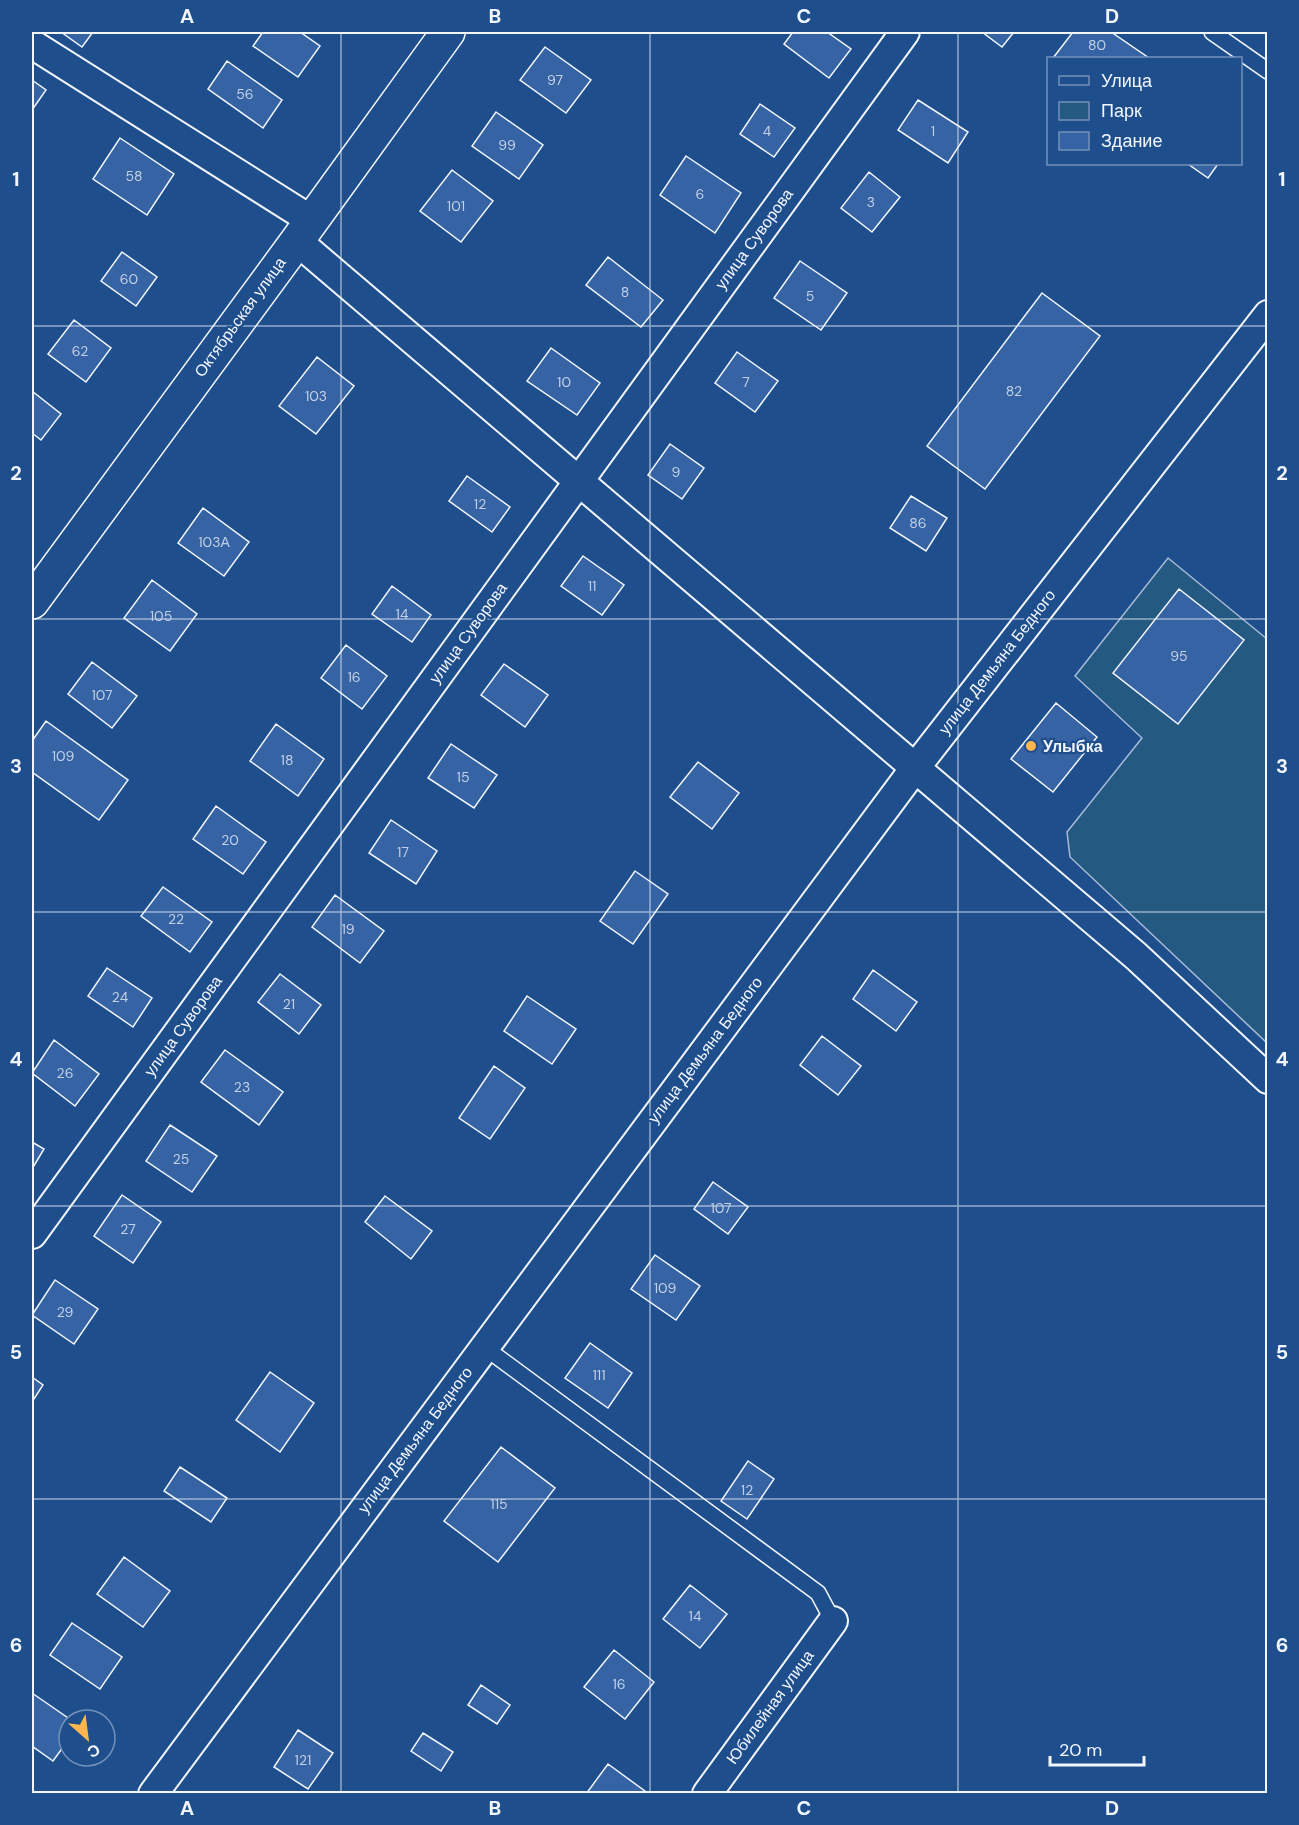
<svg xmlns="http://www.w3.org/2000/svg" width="1299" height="1825" font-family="'DM Sans',sans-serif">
  <rect width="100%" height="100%" fill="#1f4e8c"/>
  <!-- green -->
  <path fill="#245a82" stroke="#a8bbd7" stroke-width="1.5" d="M1168 558 1267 639V1043L1070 857 1067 832 1142 738 1075 676Z"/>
  <!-- building -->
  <path fill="#3563a3" stroke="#f2f6ff" stroke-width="1.5" d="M61 32H93L82 47Z
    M263 32H300L320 46 298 77 253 46Z
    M793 32H827L851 49 829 78 784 44Z
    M982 32H1014L1002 47Z
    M1073 32H1111L1149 58H1053Z
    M545 47 591 80 566 113 520 80Z
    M227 61 282 100 263 128 208 89Z
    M32 80 46 90 32 110Z
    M918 100 968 132 948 163 898 130Z
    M760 104 795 128 774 157 740 134Z
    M496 112 543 145 519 179 472 146Z
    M120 138 174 174 147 215 93 179Z
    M686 156 741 193 715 233 660 195Z
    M1188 164H1218L1208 178Z
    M452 170 493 201 461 242 420 211Z
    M869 172 900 197 872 232 841 208Z
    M122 252 157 277 136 306 101 281Z
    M608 257 663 300 641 327 586 285Z
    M800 261 847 293 821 330 774 298Z
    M1042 293 1100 336 985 489 927 446Z
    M74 320 111 348 86 382 48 354Z
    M551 348 600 383 577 415 527 381Z
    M737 352 778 381 755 412 715 383Z
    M317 357 354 386 316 434 279 406Z
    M32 391 61 414 41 440 32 433Z
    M670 444 704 468 682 499 648 475Z
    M467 476 510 507 492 532 449 501Z
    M911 496 947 518 926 551 890 528Z
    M203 508 249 542 224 576 178 543Z
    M583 556 624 585 602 615 561 586Z
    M152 580 197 614 170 651 124 618Z
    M392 586 431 615 412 642 372 614Z
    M1179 589 1244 640 1178 724 1113 673Z
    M346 645 387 676 362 709 321 678Z
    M92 662 137 696 112 728 68 694Z
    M504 664 548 695 525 727 481 695Z
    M1056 703 1097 737 1053 792 1011 759Z
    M46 721 128 780 99 820 32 772V741Z
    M276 724 324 759 298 796 250 761Z
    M451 744 497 775 474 808 428 778Z
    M698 762 739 793 712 829 670 797Z
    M216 806 266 842 243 874 193 839Z
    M391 820 437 851 416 884 369 853Z
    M635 871 668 894 633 944 600 921Z
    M163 887 212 922 190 952 141 916Z
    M335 895 384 931 360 963 312 927Z
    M107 968 152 998 133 1027 88 996Z
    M873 970 917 1002 896 1031 853 999Z
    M280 974 321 1005 299 1034 258 1002Z
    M527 996 576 1029 552 1064 504 1031Z
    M822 1036 861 1066 838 1095 800 1065Z
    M54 1040 99 1074 75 1106 32 1073Z
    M225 1050 283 1092 259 1125 201 1082Z
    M494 1066 525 1088 490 1139 459 1118Z
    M170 1125 217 1156 192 1192 146 1161Z
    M32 1142 44 1149 32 1169Z
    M713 1182 748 1207 728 1234 694 1209Z
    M122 1195 161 1222 133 1263 94 1236Z
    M385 1196 432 1231 411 1259 365 1222Z
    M655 1255 700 1286 676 1320 631 1289Z
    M55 1280 98 1309 74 1344 32 1315Z
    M590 1343 632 1373 608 1408 565 1378Z
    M270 1372 314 1403 280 1452 236 1420Z
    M32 1377 43 1385 32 1402Z
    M501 1447 555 1488 498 1562 444 1521Z
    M748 1461 774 1479 747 1519 721 1501Z
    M180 1467 227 1498 211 1522 164 1491Z
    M124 1557 170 1591 143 1627 97 1594Z
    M690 1585 727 1614 700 1648 663 1619Z
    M72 1623 122 1657 100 1689 50 1655Z
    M614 1650 654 1682 625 1719 584 1687Z
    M481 1685 510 1705 497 1724 468 1705Z
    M32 1693 71 1720H69V1739L53 1761 32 1746Z
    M298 1730 333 1753 308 1789 274 1767Z
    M423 1733 453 1752 441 1771 411 1751Z
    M608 1764 649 1794H586Z"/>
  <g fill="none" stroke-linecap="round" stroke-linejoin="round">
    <defs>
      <path id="service" d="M1212 32 1268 71
        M484 1347 818 1593 833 1621"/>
      <path id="minor" d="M32 44 311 220
        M297 241 1136 956 1268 1079
        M32 1234 905 32
        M153 1794 915 768 1268 315
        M707 1794 833 1621"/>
      <path id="tertiary" d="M32 602 297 241 448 32"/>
    </defs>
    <!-- service casing -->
    <use href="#service" stroke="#f2f6ff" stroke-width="18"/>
    <!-- minor casing -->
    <use href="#minor" stroke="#f2f6ff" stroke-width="32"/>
    <!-- tertiary casing -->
    <use href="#tertiary" stroke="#f2f6ff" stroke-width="36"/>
    <!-- service -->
    <use href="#service" stroke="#1f4e8c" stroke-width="15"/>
    <!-- minor -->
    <use href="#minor" stroke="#1f4e8c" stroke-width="28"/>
    <!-- tertiary -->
    <use href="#tertiary" stroke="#1f4e8c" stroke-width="33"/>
  </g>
  <!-- grid -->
  <path fill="none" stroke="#f2f6ff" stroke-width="1.5" stroke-opacity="0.55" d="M341 32V1794M650 32V1794M958 32V1794M32 326H1268M32 619H1268M32 912H1268M32 1206H1268M32 1499H1268"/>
  <!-- markers -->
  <circle fill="#ffb74d" stroke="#1f4e8c" stroke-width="2" cx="1031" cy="746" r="6"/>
  <g text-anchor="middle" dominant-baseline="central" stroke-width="4.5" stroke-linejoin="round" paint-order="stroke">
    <!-- number labels -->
    <g font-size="14" fill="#c3d1e8">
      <text x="1097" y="45">80</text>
      <text x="555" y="80">97</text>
      <text x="245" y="94">56</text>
      <text x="767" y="131">4</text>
      <text x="933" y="131">1</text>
      <text x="507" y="145">99</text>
      <text x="134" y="176">58</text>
      <text x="700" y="194">6</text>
      <text x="871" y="202">3</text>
      <text x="456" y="206">101</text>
      <text x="129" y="279">60</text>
      <text x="625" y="292">8</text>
      <text x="810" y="296">5</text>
      <text x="80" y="351">62</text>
      <text x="564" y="382">10</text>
      <text x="746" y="382">7</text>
      <text x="1014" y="391">82</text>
      <text x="316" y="396">103</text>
      <text x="676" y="472">9</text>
      <text x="480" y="504">12</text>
      <text x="918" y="523">86</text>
      <text x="214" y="542">103А</text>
      <text x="592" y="586">11</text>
      <text x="402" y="614">14</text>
      <text x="161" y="616">105</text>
      <text x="1179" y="656">95</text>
      <text x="354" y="677">16</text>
      <text x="102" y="695">107</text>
      <text x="63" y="756">109</text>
      <text x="287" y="760">18</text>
      <text x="463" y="777">15</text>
      <text x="230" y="840">20</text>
      <text x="403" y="852">17</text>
      <text x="176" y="919">22</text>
      <text x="348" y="929">19</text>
      <text x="120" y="997">24</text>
      <text x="289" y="1004">21</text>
      <text x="65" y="1073">26</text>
      <text x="242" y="1087">23</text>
      <text x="181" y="1159">25</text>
      <text x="721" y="1208">107</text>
      <text x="128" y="1229">27</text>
      <text x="665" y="1288">109</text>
      <text x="65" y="1312">29</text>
      <text x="599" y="1375">111</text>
      <text x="747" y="1490">12</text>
      <text x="499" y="1504">115</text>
      <text x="695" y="1616">14</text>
      <text x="619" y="1684">16</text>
      <text x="303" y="1760">121</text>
    </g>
    <!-- street labels -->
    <g font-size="16" fill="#f2f6ff" stroke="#1f4e8c">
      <text transform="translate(754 239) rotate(-54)">улица Суворова</text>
      <text transform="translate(240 317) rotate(-54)">Октябрьская улица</text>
      <text transform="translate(468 633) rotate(-54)">улица Суворова</text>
      <text transform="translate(997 662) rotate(-52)">улица Демьяна Бедного</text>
      <text transform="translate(183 1026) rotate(-54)">улица Суворова</text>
      <text transform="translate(705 1050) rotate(-53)">улица Демьяна Бедного</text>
      <text transform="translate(415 1440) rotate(-53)">улица Демьяна Бедного</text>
      <text transform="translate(770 1707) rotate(-54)">Юбилейная улица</text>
    </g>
    <!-- poi labels -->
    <g font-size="16" font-weight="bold" fill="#f2f6ff" stroke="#1f4e8c" text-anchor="start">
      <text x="1043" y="746">Улыбка</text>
    </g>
  </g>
  <!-- border -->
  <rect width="1299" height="1825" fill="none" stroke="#1f4e8c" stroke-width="66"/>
  <!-- legend -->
  <rect x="1047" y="57" width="195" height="108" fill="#1f4e8c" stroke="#7391ba" stroke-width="1.5"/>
  <rect x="1059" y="76" width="30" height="9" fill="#1f4e8c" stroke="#7391ba" stroke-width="1.5"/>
  <text x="1101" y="87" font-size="18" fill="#f2f6ff">Улица</text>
  <rect x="1059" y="102" width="30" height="18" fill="#245a82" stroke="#7391ba" stroke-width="1.5"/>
  <text x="1101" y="117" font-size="18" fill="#f2f6ff">Парк</text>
  <rect x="1059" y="132" width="30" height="18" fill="#3563a3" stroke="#7391ba" stroke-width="1.5"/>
  <text x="1101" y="147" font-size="18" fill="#f2f6ff">Здание</text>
  <!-- north arrow -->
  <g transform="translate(87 1738) rotate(152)"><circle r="28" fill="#1f4e8c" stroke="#7391ba" stroke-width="1.5"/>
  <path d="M0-4.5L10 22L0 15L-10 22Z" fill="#ffb74d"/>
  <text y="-9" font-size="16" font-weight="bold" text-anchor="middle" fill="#f2f6ff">С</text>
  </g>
  <!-- scale -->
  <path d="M1050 1756v9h94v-9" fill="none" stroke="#f2f6ff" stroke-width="3"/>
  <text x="1059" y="1756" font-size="18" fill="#f2f6ff" stroke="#1f4e8c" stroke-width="4.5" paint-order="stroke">20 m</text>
  <rect x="33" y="33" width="1233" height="1759" fill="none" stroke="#f2f6ff" stroke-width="2"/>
  <g font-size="20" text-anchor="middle" font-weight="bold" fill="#f2f6ff">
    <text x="187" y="23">A</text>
    <text x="495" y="23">B</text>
    <text x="804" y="23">C</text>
    <text x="1112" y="23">D</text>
    <text x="16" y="186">1</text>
    <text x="1282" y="186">1</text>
    <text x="16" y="480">2</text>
    <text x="1282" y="480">2</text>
    <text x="16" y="773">3</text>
    <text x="1282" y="773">3</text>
    <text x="16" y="1066">4</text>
    <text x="1282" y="1066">4</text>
    <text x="16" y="1359">5</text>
    <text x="1282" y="1359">5</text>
    <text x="16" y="1652">6</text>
    <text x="1282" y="1652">6</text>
    <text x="187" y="1815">A</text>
    <text x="495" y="1815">B</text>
    <text x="804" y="1815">C</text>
    <text x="1112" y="1815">D</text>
  </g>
</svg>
